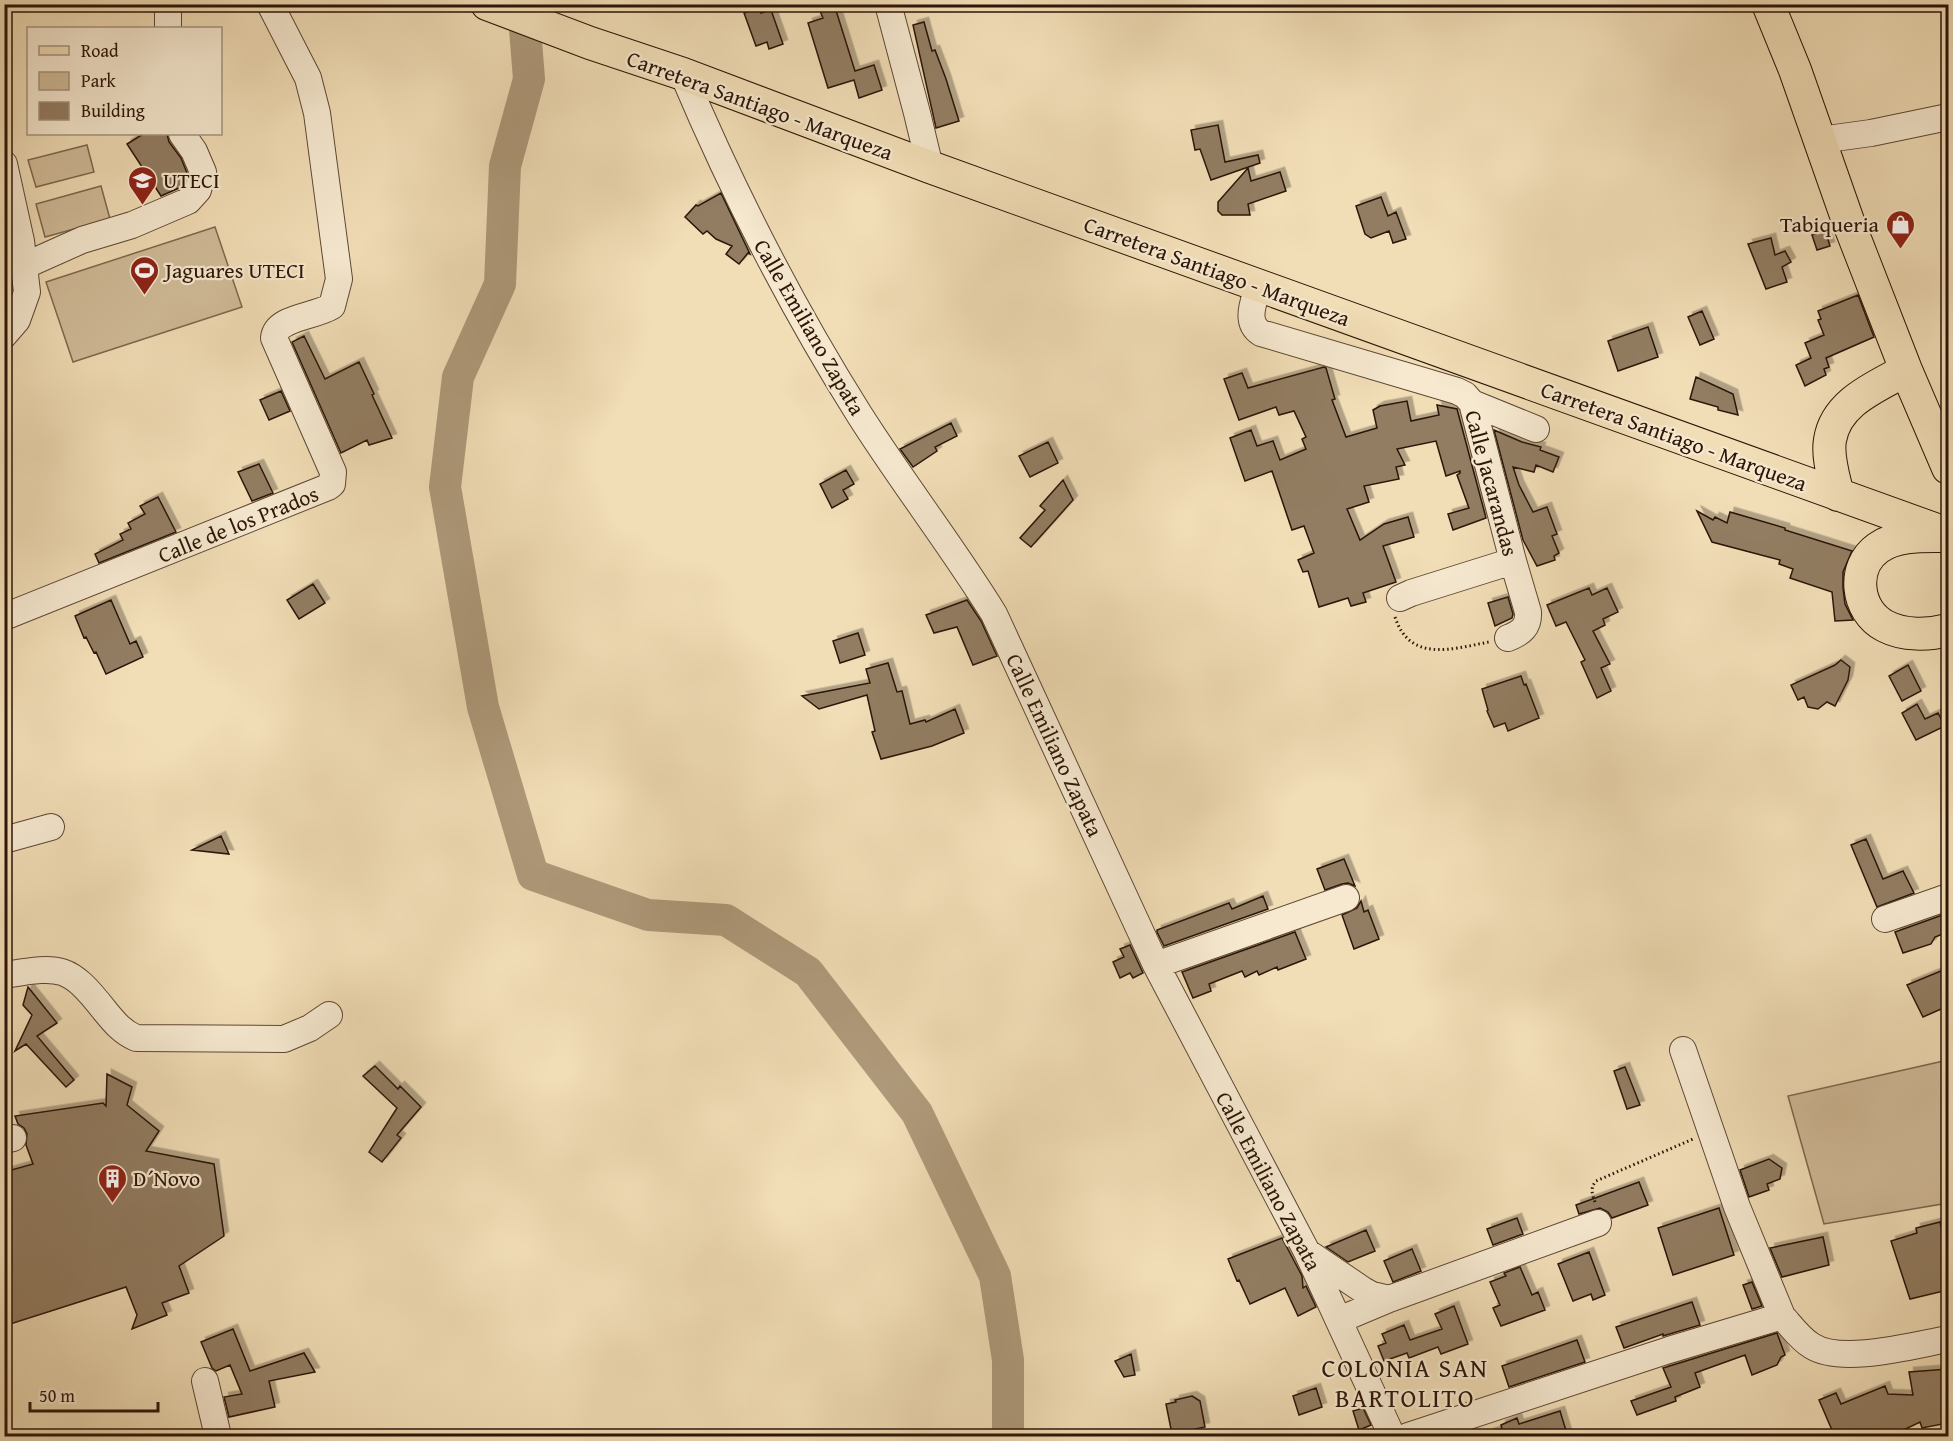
<svg xmlns="http://www.w3.org/2000/svg" width="1953" height="1441" font-family="'Gentium Book Plus',serif">
  <defs>
    <filter id="shadow"><feDropShadow dx="4.5" dy="-4.5" stdDeviation="0" flood-color="#0004"/></filter>
  </defs>
  <rect width="100%" height="100%" fill="#f1ddb6"/>
  <filter id="stains"><feTurbulence type="fractalNoise" baseFrequency=".00333" numOctaves="4"/><feColorMatrix values="0 0 0 0 .2 0 0 0 0 .09 0 0 0 0 .02 0 0 0 .5 -.17"/></filter>
  <radialGradient id="worn" r=".72"><stop offset=".6" stop-color="#630" stop-opacity="0"/><stop offset="1" stop-color="#630" stop-opacity=".3"/></radialGradient>
  <!-- green -->
  <path fill="#d0bb98" stroke="#7e6850" stroke-width="1.5" d="M87 145 94 172 36 187 28 160Z
    M101 186 110 219 45 237 36 204Z
    M215 227 242 307 73 362 46 282Z
    M1948 1060V1203L1824 1224 1788 1096Z"/>
  <g fill="none" stroke-linecap="round" stroke-linejoin="round">
    <!-- river -->
    <path stroke="#ae997a" stroke-width="32" d="M523 4 529 79 505 166 500 284 458 377 445 487 483 707 533 875 648 915 726 920 808 972 917 1113 995 1276 1008 1360V1436"/>
  </g>
  <!-- building -->
  <path fill="#927d62" stroke="#2c1507" stroke-width="1.5" filter="url(#shadow)" d="M817 4H834L855 71 874 65 882 90 859 98 854 80 828 88 808 23 823 18Z
    M759 8 761 13 771 10 783 44 769 49 767 42 756 46 744 13Z
    M924 22 932 51 935 50 946 79 959 121 936 128 913 25Z
    M1218 125 1225 162 1258 155 1260 163 1211 180 1200 149 1195 150 1191 130Z
    M143 134H167L169 142 181 158 187 173 184 183 179 188 161 196 127 144Z
    M1248 168 1251 181 1280 172 1286 191 1248 204 1250 215H1222L1218 211V202Z
    M721 193 750 254 748 253 739 264 726 254 732 246 716 239 707 231 703 234 685 217 696 205 698 206Z
    M1381 197 1388 216 1396 212 1406 239 1393 243 1389 231 1371 238 1365 234 1356 206Z
    M1825 230 1830 246 1817 250 1812 235Z
    M1771 238 1775 255 1785 251 1791 262 1782 267 1787 282 1766 289 1748 244Z
    M1858 295 1874 337 1826 358 1829 367 1824 369 1826 375 1805 386 1796 365 1811 358 1805 343 1824 335 1818 320 1821 319 1818 311Z
    M1702 311 1714 339 1700 345 1688 317Z
    M1648 327 1658 357 1618 371 1608 341Z
    M304 336 325 379 359 362 374 394 372 395 392 438 369 445 367 440 341 453 292 342Z
    M1324 367 1326 368 1335 399 1332 400 1346 437 1377 428 1373 410 1380 406 1407 401 1411 421 1439 415 1437 405 1457 409 1486 518 1453 530 1448 514 1469 508 1457 475 1460 473V471L1446 476 1436 441 1397 449 1405 465 1396 467 1399 479 1364 486 1369 502 1347 509 1360 540 1384 524 1408 517 1414 537 1383 546 1396 582 1363 593 1366 602 1351 606 1348 598 1319 607 1308 571 1303 572 1298 560 1314 553 1304 526 1292 530 1272 471 1245 481 1230 438 1251 430 1257 446 1273 441 1280 460 1306 449 1302 439 1306 437 1294 411 1279 415 1276 407 1239 420 1224 379 1242 373 1248 388Z
    M1696 377 1733 394 1738 415 1718 410V407L1690 399Z
    M281 391 290 411 269 420 260 400Z
    M951 423 957 436 935 447 937 451 913 467 900 449Z
    M1494 430 1522 442 1541 447 1540 450 1559 457 1553 472 1536 465 1534 472 1513 467 1519 485 1533 512 1547 507 1557 534 1552 536 1559 553 1554 556 1555 560 1537 566 1523 540Z
    M1048 442 1058 463 1030 477 1019 456Z
    M259 464 273 493 252 501 238 472Z
    M846 470 854 484 843 490 848 499 832 508 820 484Z
    M1063 480 1073 500 1031 547 1020 538 1045 510 1040 506Z
    M158 497 176 532 99 563 95 554 123 540 120 534 131 529 128 523 145 514 140 506Z
    M1697 511 1713 520 1715 517 1727 523 1730 512 1785 528V530L1852 551 1843 572V588L1845 604 1853 620 1835 621 1832 592 1790 578 1793 569 1779 564 1780 560 1712 542Z
    M313 584 325 603 299 619 287 600Z
    M1589 588 1592 595 1607 588 1618 612 1603 619 1605 625 1593 631 1610 664 1601 668 1611 691 1597 698 1581 662 1585 660 1566 622 1556 626 1547 605Z
    M1508 597 1513 614 1512 618 1495 626 1488 603Z
    M111 600 130 644 136 641 143 657 106 674 96 652 94 653 86 637 84 638 75 616Z
    M967 600 981 621 997 656 973 665 957 627 934 633 926 615Z
    M858 633 865 655 840 663 833 641Z
    M1841 660 1850 667 1848 680 1835 706 1827 702 1818 709 1808 707 1804 697 1798 700 1791 685 1835 665Z
    M888 663 897 692 902 691 910 724 925 720 926 722 955 709 964 733 932 746 881 759 872 732 875 731 867 695 819 709 802 696 870 683 866 669Z
    M1908 665 1921 691 1902 701 1889 676Z
    M1521 676 1524 685 1526 684 1539 718 1508 731 1505 723 1494 727 1487 711 1488 710 1482 689Z
    M1917 704 1925 719 1938 713 1945 726 1916 740 1902 713Z
    M221 836 229 854 192 850Z
    M1866 839 1883 879 1903 871 1914 893 1877 907 1851 845Z
    M1344 859 1355 886 1348 883 1342 884 1325 890 1317 869Z
    M1263 896 1268 909 1164 946 1157 932V930L1229 903 1232 909Z
    M1361 901 1364 912 1368 910 1379 939 1354 949 1342 915 1357 908Z
    M1948 913V932L1935 937 1931 944 1903 953 1895 932Z
    M1295 932 1306 959 1278 970 1277 967 1259 975 1257 971 1245 977 1242 971 1209 984 1211 991 1193 998 1182 972Z
    M1130 945 1143 973 1133 978 1130 973 1120 978 1113 962 1124 957 1120 949Z
    M1948 968V1006L1923 1017 1907 985Z
    M28 987 57 1023 37 1036 74 1080 66 1087 26 1044 15 1051 32 1015 23 1005Z
    M375 1066 398 1089 400 1086 421 1107 397 1135 401 1138 382 1162 369 1152 397 1108 363 1076Z
    M1625 1067 1640 1105 1627 1109 1614 1071Z
    M107 1074 132 1087 127 1105 159 1131 146 1151 214 1164 224 1236 179 1266 189 1293 162 1303 167 1315 132 1329 137 1315 126 1287 4 1326V1172L33 1164 26 1145 27 1134 24 1128 18 1124 15 1116 103 1103 106 1106Z
    M1769 1159 1782 1168 1780 1179 1767 1184 1769 1190 1749 1197 1740 1170Z
    M1639 1182 1648 1205 1612 1218 1608 1212 1600 1208 1579 1214 1576 1205Z
    M1719 1208 1734 1255 1673 1275 1658 1228Z
    M1517 1218 1523 1234 1493 1245 1487 1229Z
    M1940 1222 1945 1244 1948 1242V1290L1910 1299 1891 1241 1917 1233 1916 1228Z
    M1366 1230 1375 1251 1348 1262 1326 1247Z
    M1823 1237 1829 1265 1782 1277 1770 1248Z
    M1282 1238 1302 1276 1303 1288 1306 1286 1316 1307 1298 1316 1285 1288 1250 1304 1239 1280 1237 1281 1228 1259Z
    M1412 1249 1421 1271 1393 1282 1384 1261Z
    M1589 1252 1605 1295 1593 1300 1591 1294 1573 1301 1558 1264Z
    M1520 1267 1532 1295 1538 1292 1545 1310 1501 1326 1493 1308 1500 1305 1490 1282 1506 1276 1504 1273Z
    M1752 1282 1762 1306 1752 1309 1743 1285Z
    M1692 1302 1700 1325 1663 1336V1334L1624 1348 1616 1327Z
    M1454 1306 1468 1344 1441 1354 1438 1347 1409 1358 1407 1353 1384 1361 1378 1346 1386 1343 1382 1334 1404 1325 1410 1340 1442 1329 1435 1314Z
    M233 1329 250 1371 304 1353 315 1372 269 1381 275 1407 229 1417 224 1397 242 1394 230 1365 216 1371 212 1368 201 1342Z
    M1777 1333 1785 1355 1781 1357 1777 1365 1752 1375 1745 1355 1695 1373 1700 1387 1675 1397 1676 1401 1637 1415 1631 1401 1671 1387 1663 1368Z
    M1577 1340 1585 1362 1509 1387 1502 1366Z
    M1131 1354 1135 1375 1124 1377 1115 1361Z
    M1948 1369V1423L1922 1428 1920 1422 1891 1436 1888 1432 1879 1437H1835L1819 1400 1836 1393 1841 1404 1885 1386 1888 1394 1913 1395 1909 1372Z
    M1316 1388 1322 1407 1299 1415 1293 1396Z
    M1192 1396 1200 1401 1205 1427 1172 1434 1166 1404 1176 1402 1175 1400Z
    M1363 1408 1371 1425 1359 1430 1353 1411Z
    M1560 1411 1568 1437H1490L1489 1433 1502 1429 1501 1425 1517 1418 1519 1424Z"/>
  <g fill="none" stroke-linecap="round" stroke-linejoin="round">
    <defs>
      <path id="minor" d="M168 4V28
        M888 4 917 113 930 167
        M683 74C733 192 791 306 859 414 902 482 952 546 994 614L1156 965 1307 1252 1392 1436
        M1820 140 1871 133 1948 117
        M4 164 21 241 27 292 17 320 4 335
        M24 266 82 240 132 225 188 201 198 190 203 172 194 151 182 134
        M1258 286C1254 302 1244 322 1261 333L1457 391 1465 395 1472 403 1513 561 1528 612C1529 627 1521 633 1508 638
        M1472 403 1536 429
        M1400 598 1411 593 1513 561
        M4 617 328 487 332 484 333 472 274 338C276 317 315 317 332 306L339 279 317 113 308 78 270 4
        M4 840 51 827
        M1885 919 1948 897
        M1156 965 1346 898
        M4 975C61 966 68 964 105 1011 114 1022 122 1032 136 1038L284 1039 310 1028 329 1015
        M1683 1050 1737 1207 1782 1316C1791 1326 1800 1339 1812 1346 1842 1365 1914 1345 1948 1339
        M4 1140 13 1138
        M1307 1252 1363 1290 1372 1295 1389 1299 1598 1223
        M1339 1320 1389 1299
        M205 1381 218 1436
        M1408 1436 1669 1350 1782 1316"/>
      <path id="major" d="M487 4 590 43 683 74 930 167 1948 534
        M1768 4 1795 70 1848 221 1906 370 1948 468
        M1838 495C1834 478 1827 457 1830 440 1836 402 1876 387 1906 370
        M1942 536C1921 536 1896 535 1878 548 1851 567 1856 611 1885 626 1904 636 1929 635 1948 630"/>
    </defs>
    <!-- minor casing -->
    <use href="#minor" stroke="#5d4733" stroke-width="28"/>
    <!-- major casing -->
    <use href="#major" stroke="#2c1507" stroke-width="34"/>
    <!-- path -->
    <path stroke="#2c1507" stroke-width="3" stroke-dasharray="1.5 3" stroke-linecap="butt" d="M1395 617C1410 663 1452 649 1489 642
      M1595 1202C1592 1194 1590 1188 1596 1181L1693 1139"/>
    <!-- minor -->
    <use href="#minor" stroke="#f6e9d0" stroke-width="26"/>
    <!-- major -->
    <use href="#major" stroke="#f1ddb6" stroke-width="32"/>
  </g>
  <!-- icons -->
  <defs>
    <symbol id="school-pin" viewBox="-11 -11 22 30"><path d="M0 17L-7.5 6A9.5 9.5 0 1 1 7.5 6Z" fill="#8f2418" stroke="#f6e9d0"/><path d="M0-5L7-2L0 1L-7-2ZM-4 1L0 2.5L4 1V4Q0 6-4 4Z" fill="#fff"/></symbol>
    <symbol id="shop-pin" viewBox="-11 -11 22 30"><path d="M0 17L-7.5 6A9.5 9.5 0 1 1 7.5 6Z" fill="#8f2418" stroke="#f6e9d0"/><path d="M-5-2.5h2.3a2.7 3.5 0 0 1 5.4 0H5L5.5 6h-11ZM-1.5-2.5h3a1.5 2.3 0 0 0-3 0Z" fill="#fff"/></symbol>
    <symbol id="stadium-pin" viewBox="-11 -11 22 30"><path d="M0 17L-7.5 6A9.5 9.5 0 1 1 7.5 6Z" fill="#8f2418" stroke="#f6e9d0"/><path d="M0-5a6.5 5 0 1 0 0 10a6.5 5 0 1 0 0-10ZM-3.5-1.8h7v3.6h-7Z" fill="#fff"/></symbol>
    <symbol id="building-pin" viewBox="-11 -11 22 30"><path d="M0 17L-7.5 6A9.5 9.5 0 1 1 7.5 6Z" fill="#8f2418" stroke="#f6e9d0"/><path d="M-4-6H4V6H1V3H-1V6H-4ZM-2.5-4.3h1.7v1.8h-1.7ZM.8-4.3h1.7v1.8H.8ZM-2.5-1h1.7V.8h-1.7ZM.8-1h1.7V.8H.8Z" fill="#fff"/></symbol>
  </defs>
  <g fill-rule="evenodd">
    <use href="#school-pin" x="126" y="164" width="33" height="45"/>
    <use href="#shop-pin" x="1884" y="208" width="33" height="45"/>
    <use href="#stadium-pin" x="128" y="254" width="33" height="45"/>
    <use href="#building-pin" x="96" y="1162" width="33" height="45"/>
  </g>
  <g text-anchor="middle" dominant-baseline="central" stroke-width="4.5" stroke-linejoin="round" paint-order="stroke">
    <!-- street labels -->
    <g font-size="22" fill="#2c1507" stroke="#f6e9d0">
      <text transform="translate(760 105) rotate(20)">Carretera Santiago - Marqueza</text>
      <text transform="translate(1217 271) rotate(20)">Carretera Santiago - Marqueza</text>
      <text transform="translate(810 327) rotate(60)">Calle Emiliano Zapata</text>
      <text transform="translate(1674 436) rotate(20)">Carretera Santiago - Marqueza</text>
      <text transform="translate(1492 483) rotate(75)">Calle Jacarandas</text>
      <text transform="translate(238 524) rotate(-22)">Calle de los Prados</text>
      <text transform="translate(1055 745) rotate(65)">Calle Emiliano Zapata</text>
      <text transform="translate(1269 1181) rotate(62)">Calle Emiliano Zapata</text>
    </g>
    <!-- poi labels -->
    <g font-size="22" fill="#2c1507" stroke="#f6e9d0" text-anchor="start">
      <text x="163" y="180">UTECI</text>
      <text x="1879" y="224" text-anchor="end">Tabiqueria</text>
      <text x="165" y="270">Jaguares UTECI</text>
      <text x="133" y="1178">D´Novo</text>
    </g>
    <!-- quarter labels -->
    <g font-size="26" letter-spacing="1.5" fill="#2c1507" stroke="#f6e9d0">
      <text x="1405" y="1367">COLONIA SAN<tspan x="1405" dy="30">BARTOLITO</tspan></text>
    </g>
  </g>
  <!-- margin -->
  <rect width="1953" height="1441" fill="none" stroke="#f1ddb6" stroke-width="24"/>
  <rect x="6" y="6" width="1941" height="1429" fill="none" stroke="#2c1507" stroke-width="3"/>
  <rect x="12" y="12" width="1929" height="1417" fill="none" stroke="#2c1507" stroke-width="1.5"/>
  <!-- legend -->
  <rect x="27" y="27" width="195" height="108" fill="#f6e9d0" stroke="#a59480" stroke-width="1.5"/>
  <rect x="39" y="46" width="30" height="9" fill="#f1ddb6" stroke="#a59480" stroke-width="1.5"/>
  <text x="81" y="57" font-size="18" fill="#2c1507">Road</text>
  <rect x="39" y="72" width="30" height="18" fill="#d0bb98" stroke="#a59480" stroke-width="1.5"/>
  <text x="81" y="87" font-size="18" fill="#2c1507">Park</text>
  <rect x="39" y="102" width="30" height="18" fill="#927d62" stroke="#a59480" stroke-width="1.5"/>
  <text x="81" y="117" font-size="18" fill="#2c1507">Building</text>
  <!-- scale -->
  <path d="M30 1402v9h128v-9" fill="none" stroke="#2c1507" stroke-width="3"/>
  <text x="39" y="1402" font-size="18" fill="#2c1507" stroke="#f6e9d0" stroke-width="4.5" paint-order="stroke">50 m</text>
  <rect width="100%" height="100%" filter="url(#stains)"/>
  <rect width="100%" height="100%" fill="url(#worn)"/>
</svg>
